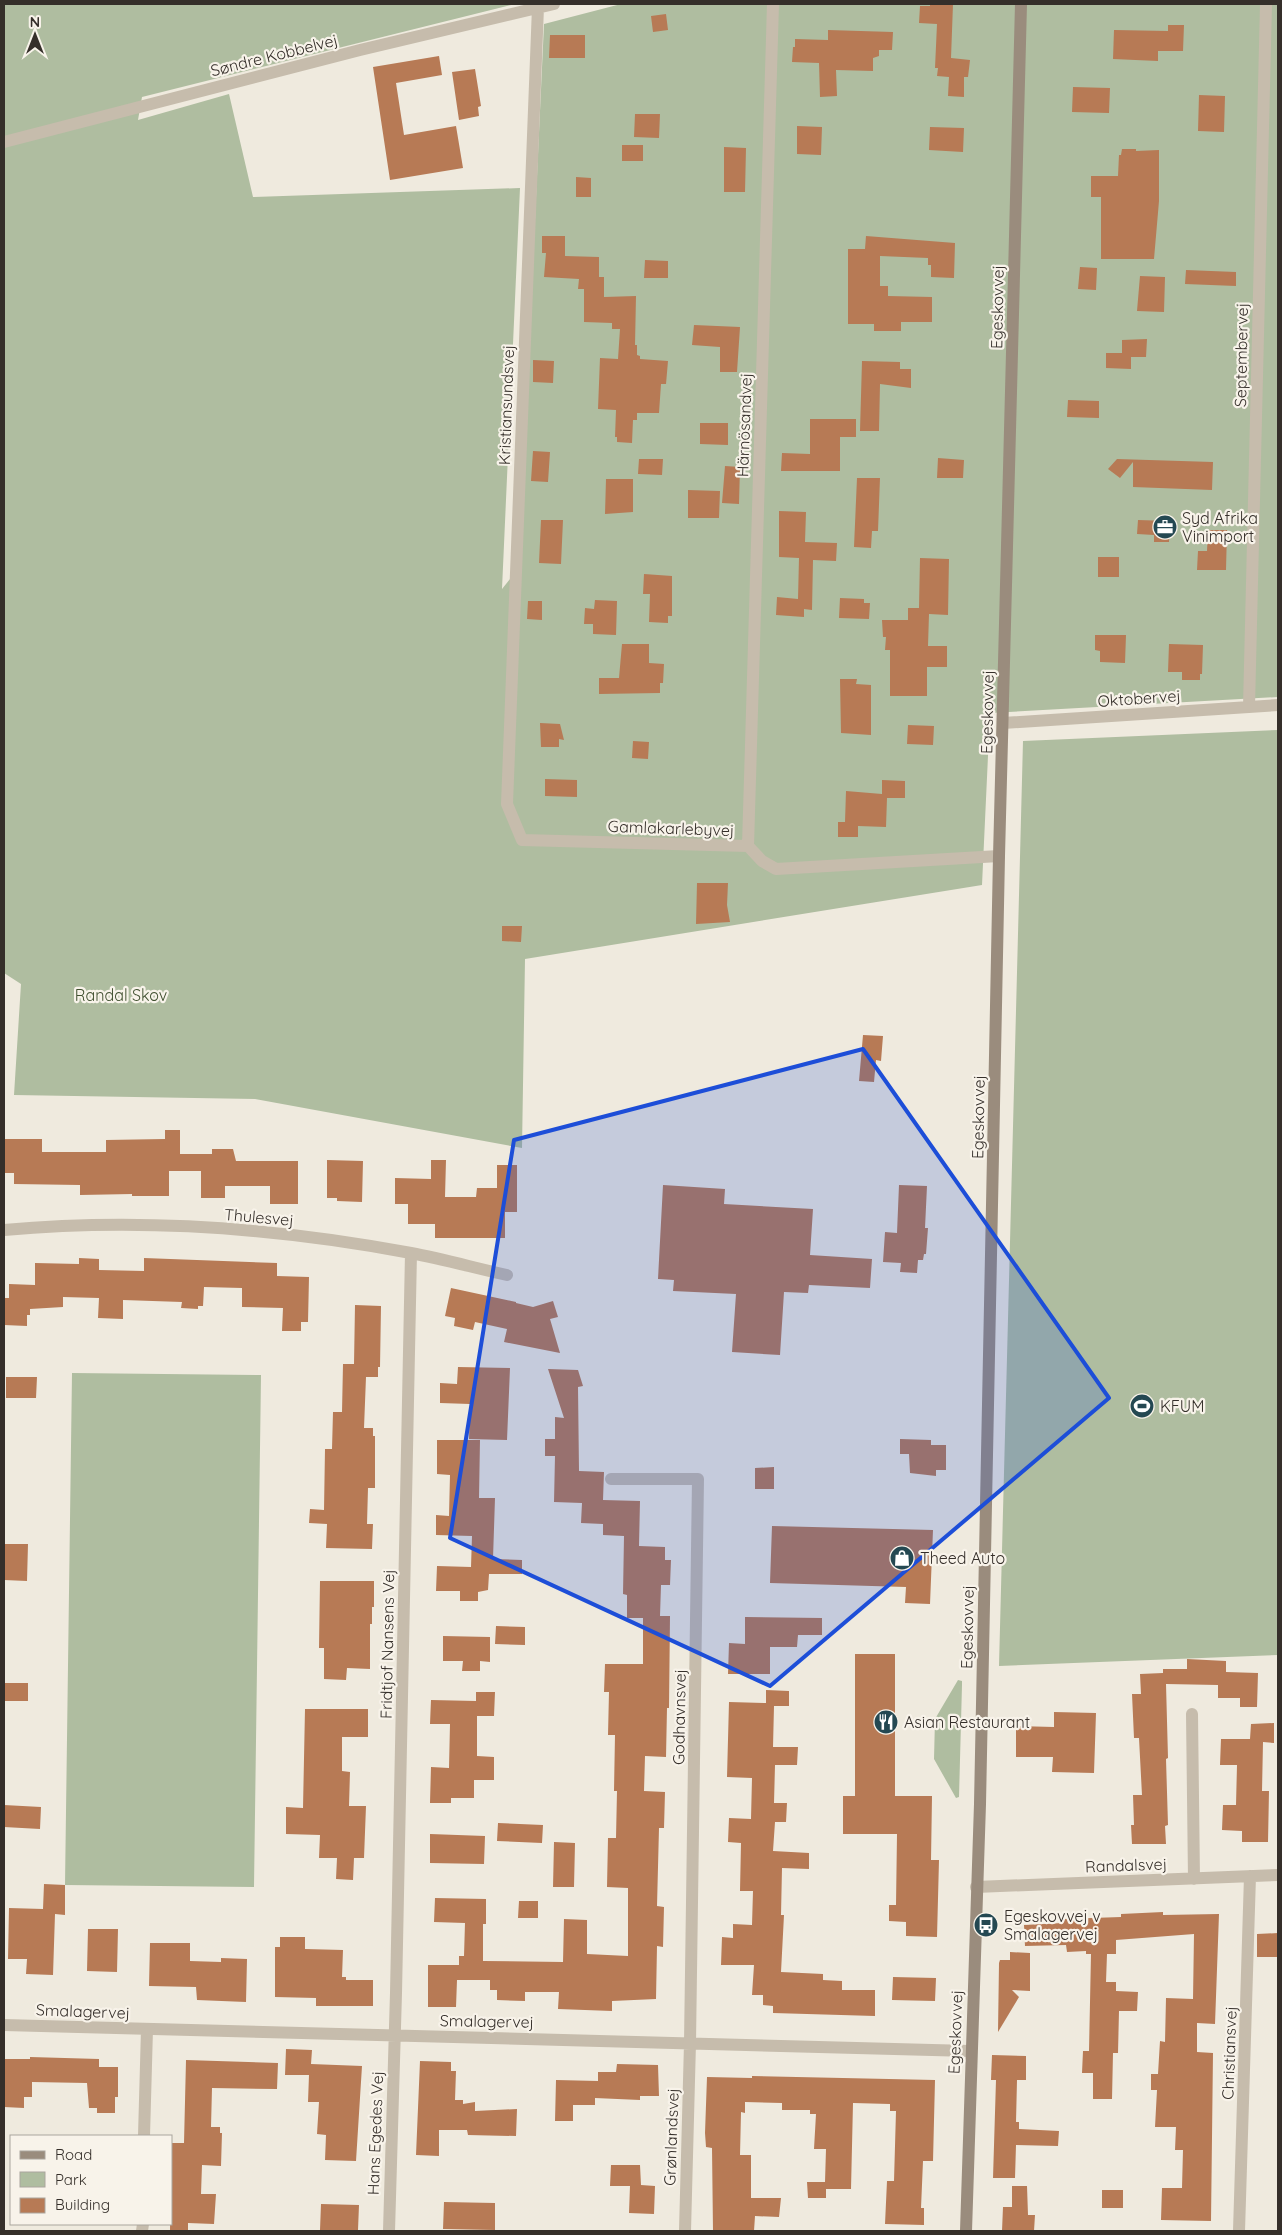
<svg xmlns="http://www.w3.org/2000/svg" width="1282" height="2235" font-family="Quicksand,sans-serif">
  <rect width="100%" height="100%" fill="#efeade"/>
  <!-- green -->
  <path fill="#afbda0" d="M4 4H515L142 97 138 120 229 94 253 197 520 188 502 589 519 568 544 24 621 4H1278V697L990 713 982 885 525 959 522 1148 255 1099 14 1095 21 984 4 973Z
    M1278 730V1655L999 1666 1023 741Z
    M72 1373 261 1375 254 1887 65 1885Z
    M958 1680 962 1681V1685L959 1797 956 1798 934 1759 935 1719Z"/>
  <!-- building -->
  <path fill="#b77a55" d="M930 4H953L951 58 970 60 968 77H964V97L948 96 949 77 937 76 938 68H935L937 24 919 23 920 6H930Z
    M666 14 668 30 653 32 651 16Z
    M1168 25H1184L1183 51H1158V61L1113 59 1114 30 1168 31Z
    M828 30 893 32 892 50H879V56L873 58V71L836 70 837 96 820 97 819 63 792 62 793 47H795V39L828 40Z
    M550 35H585V58H549Z
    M439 56 442 75 396 83 404 135 456 126 463 168 390 180 373 67Z
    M475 69 481 106 478 107 479 116 459 120 452 72Z
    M1073 87 1110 88 1109 113 1072 112Z
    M1199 95 1225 96 1224 132 1198 131Z
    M635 114H660L659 138 634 137Z
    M797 126 822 127 821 155 797 154Z
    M930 127 964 128 963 152 929 150Z
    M622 145H643V161H622Z
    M724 147 746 148 745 192H724Z
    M1122 149H1136V151L1159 150V201L1154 259H1101V197H1091V176H1118L1119 155H1121Z
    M576 177 591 178V197H576Z
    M542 236H565V256L599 257V277H604V297L636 296 635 345H637V355L640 356V359L668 361 666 384H661L659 413H637V420H633L632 443 617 442V437H615L616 410 598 409 600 358 618 359 620 329H612V323L584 322V289H578L579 279 544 277 546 253H542Z
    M866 236 955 243 954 278 931 277V265H928V258L880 256V286H888V296L932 297V322H901V331H874V324H848V249H865Z
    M645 260 668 261V278H644Z
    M1080 267 1097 268 1096 290 1078 289Z
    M1186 270 1236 272V286L1185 284Z
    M1140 276 1165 277 1164 312 1137 311Z
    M694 325 740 327 737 372H720V347L692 345Z
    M1147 339 1146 357H1131V369L1106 368V353H1122V340Z
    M533 360 554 361 553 383 533 382Z
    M862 361 900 362V369H911V388L880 384 879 431H860Z
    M1068 400 1099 401V418L1067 417Z
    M810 419H856V437H840V471H781L782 453 810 454Z
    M700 423H728V445L700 444Z
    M533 451 550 452 548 482 531 481Z
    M938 458 964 460 963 478H937Z
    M639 459H663L662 475 638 474Z
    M1117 459 1213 462 1212 490 1133 487V462L1120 478 1108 469Z
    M725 466 740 467 739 504 722 503Z
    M857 478H880L878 531H872L871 548 854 547Z
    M606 479H633V512L605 514Z
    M688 490 720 491 719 518H688Z
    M779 511 806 512 805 542 837 543 836 561 813 560 812 610 804 609V617L776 615 777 597 798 599 799 558 779 557Z
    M541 520H563L561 564 539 563Z
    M1138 520 1170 521 1169 542H1154V535L1137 534Z
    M1208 530H1227L1226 570H1197L1198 551H1207Z
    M1098 557H1119V577H1098Z
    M920 558 949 559 948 615 929 614 928 646H947V667H927V696H890V650H885L886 637H883L882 620H908V608H919Z
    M644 574 672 576V616H668V623L649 622 650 594H643Z
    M840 598 864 599V603H870L869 619 839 618Z
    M595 600 617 601 616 635 593 634V624H584L585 608 594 609Z
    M528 601H542V620L527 619Z
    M1095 635H1126L1125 663 1100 662V651L1095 650Z
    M622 644H649V663L664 664 663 683H660V693L599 694V678H619Z
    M1169 644 1203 645 1202 674H1200V680H1182V672H1168Z
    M840 679H857L856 684 871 685V735L841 733Z
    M540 723 560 724 564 740 559 739V747H541Z
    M908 725 934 726 933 745 907 744Z
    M633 741 649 742 648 759 632 758Z
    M545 779 577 780V797L545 796Z
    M882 780 905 781V798H887L886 827 858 826V837H838V822H845L846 791 882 794Z
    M697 883H728L727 905 730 922 696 924Z
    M502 926H522L521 942 502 941Z
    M863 1035 883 1036 881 1061 876 1060 874 1082 859 1081Z
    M165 1130H180V1154H212V1149H233L236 1161H298V1204H270V1186H225V1198H201V1171H169V1196H132V1194L80 1195V1185L14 1184V1173H5L4 1139H42V1152H106V1140L165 1139Z
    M327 1160 363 1161 362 1202 337 1201V1198H327Z
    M431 1160H446L445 1197H476L477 1188H497V1165H517V1212H505V1238H435V1224H408V1204H395V1178L431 1179Z
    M663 1185 725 1189 724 1204 813 1209 810 1255 872 1259 870 1288 809 1285 808 1293 784 1292 780 1355 732 1352 736 1294 673 1291 674 1280 658 1279Z
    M899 1185 927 1186 925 1228H928L926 1254H924L923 1260H918L917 1273 900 1272 901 1263 883 1262 885 1232 897 1233Z
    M79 1258 99 1259V1270L144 1271V1258L277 1263V1276L309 1277 308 1322H301V1331H282L283 1308 242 1307V1288L204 1287 203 1306H198V1309L181 1308 182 1302 123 1300V1319L98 1318 99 1298 63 1297V1307L30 1309V1315H27V1326L4 1325V1298H9V1284L35 1285V1263L79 1264Z
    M451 1288 516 1302V1303L533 1307 553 1301 558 1317 550 1319 560 1353 504 1342 507 1329 475 1322 473 1330 454 1326 455 1318 445 1316Z
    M355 1305 381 1306 380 1367H378V1377H366L364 1428H373V1436H375V1488H368L367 1524H373L372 1549 326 1548 327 1524 309 1523 310 1509 324 1510 325 1449H332L333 1412H342L343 1364H354Z
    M458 1367 510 1368 507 1440 469 1439 470 1404 440 1403V1383L457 1384Z
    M548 1369 578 1370 583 1386 578 1387 579 1471 604 1472 603 1500 640 1501 639 1546 665 1547V1560H671L670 1585H661L660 1616H670L669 1708H667L666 1757 645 1756 644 1791 665 1792 664 1828H659L657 1906 664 1907 663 1947 657 1946 656 1999 612 2001V2011L558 2009 559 1992H525V2001L497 2000V1990H490V1980H457L456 2007H428V1965H459V1956H464L465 1923 434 1922 435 1898 486 1899V1924H483V1961L563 1962 564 1919 587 1920V1954L628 1956V1888L607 1887 608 1838H616L617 1791H614L615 1735H608L609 1692H604L605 1664H643V1618H627V1595L623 1594 624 1536 603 1535V1524L581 1523 582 1503 554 1502 555 1456H545V1439H555V1417L564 1418Z
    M6 1377H37L36 1398H6Z
    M900 1439 931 1440V1445H946V1470H936V1476L910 1473 909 1454H900Z
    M437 1440H480L479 1498H495L493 1559 522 1560V1574H489L488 1590 478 1592V1601H460V1591H436L437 1566 471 1567 472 1536 436 1535V1515L449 1516 450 1475 437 1474Z
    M774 1467V1489H755V1468Z
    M772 1526 933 1530 930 1604 905 1603 906 1587 770 1583Z
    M4 1544H28L27 1581 4 1580Z
    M320 1581H374V1607H372V1624H370V1669L347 1668 346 1680 324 1679V1648H319Z
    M745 1617 822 1618V1635H798L797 1647H770V1674H728L729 1643 745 1644Z
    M496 1626 525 1627V1645L495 1644Z
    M443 1636 490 1637V1662L480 1661V1671H462L463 1661H443Z
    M855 1654H895V1796H932L931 1860H939L937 1937 906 1936V1922L889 1921V1905H896L897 1834H843V1796H855Z
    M1187 1659 1226 1661V1672L1258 1673 1257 1707H1240V1698H1218V1685L1166 1684 1168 1758 1166 1759 1168 1825 1165 1826 1166 1844H1132L1131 1825H1134L1133 1795H1142L1139 1738H1134L1132 1694H1141L1140 1674 1163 1673V1669H1187Z
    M4 1683H28V1701H4Z
    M766 1690 789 1691V1706H774L773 1747H798L797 1765H775L774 1803H787L786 1822H775L773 1851 809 1853V1869L782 1868 781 1915H784L781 1972 823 1974V1980L842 1981V1990H875V2016L773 2013V2006L763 2005V1995H752L754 1965H721L722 1937 733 1938V1924L752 1925 753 1891H740L741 1843 728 1842 729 1818 751 1819 752 1778 727 1777 729 1702 766 1703Z
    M476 1692H495L494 1716H477V1756L494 1757V1780H474V1798H451V1803H430L431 1767 449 1768 450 1724H430L431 1700 476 1701Z
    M305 1709H368V1737H342V1771L350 1772 349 1806H366L364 1858H354L353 1880 336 1879 337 1858H319L320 1835 286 1834V1807L303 1808Z
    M1054 1712 1096 1713 1094 1773 1052 1772 1053 1757H1016V1726L1054 1727Z
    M1274 1723V1743L1263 1742 1262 1791H1269L1268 1842H1242V1831L1222 1830 1223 1805H1236L1237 1765H1220L1221 1739H1250L1251 1724Z
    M4 1805 41 1807 40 1829 4 1827Z
    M498 1823 543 1825 542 1843 497 1841Z
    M430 1834 485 1836 484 1864 430 1863Z
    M554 1842 575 1843 574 1887H553Z
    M44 1884 65 1885V1915L55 1914 53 1975 26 1974 27 1959H8L9 1908 43 1909Z
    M519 1901H538V1918H518Z
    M1163 1912V1915L1219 1914 1215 2024 1197 2023V2052L1213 2053 1211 2221 1161 2220 1162 2188H1182L1183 2150H1175L1176 2127H1155L1157 2090H1151V2074H1158L1160 2041 1165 2042 1166 1998 1193 1999 1194 1934 1116 1940V1954H1107L1106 1982H1116V1991L1138 1992 1137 2011H1119L1118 2053H1113L1112 2099H1093V2073H1082L1083 2051H1089L1091 1954H1086V1951L1067 1952 1066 1945 1025 1946 1024 1925 1063 1923V1919L1121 1917V1914Z
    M88 1929H118L117 1972 87 1971Z
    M1278 1933V1957H1257V1934Z
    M280 1937H305V1949L343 1950 342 1977H346V1980H373V2006H316V1998L275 1997V1947H280Z
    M150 1943H190V1961L221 1962V1958L247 1959 246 2002 197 2000 196 1987 149 1986Z
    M1010 1952 1030 1953V1991L1012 1990 1019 1997 998 2032 999 1963 1000 1960H1010Z
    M893 1977 936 1978 935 2001 892 2000Z
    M286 2049 312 2050 311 2064 362 2066 356 2161 325 2160 326 2135 317 2134 319 2102H308L309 2075H285Z
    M992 2055 1026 2056V2080H1017L1016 2122H1019V2129L1059 2131 1058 2146 1016 2145 1015 2178H993L996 2080H991Z
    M30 2057 99 2059V2067H118V2097H115V2113H97V2108H89L87 2083 32 2082V2097H24V2108L4 2107V2059H30Z
    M186 2060 278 2063 277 2089 212 2088 211 2127H220V2133H222L221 2166 202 2165 201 2194H216L214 2224 188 2223V2231H170L171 2143H184Z
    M420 2061 451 2062V2071H456L455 2100H463V2104L475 2102V2111L517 2109 516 2136 468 2135 467 2130H439V2156L416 2155Z
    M617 2064 658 2065 659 2096H640V2100L595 2098V2105H573V2121H555L556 2080 598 2081V2072H616Z
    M752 2076 935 2080 933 2161H923L921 2208H924V2225L885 2224 887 2181H894L896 2111H890V2104L853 2103 851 2189H826V2198H808L807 2182H825L826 2149H814L816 2114H810V2110H782V2103L745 2102V2113L741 2112 740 2155H751V2198H781L779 2217 755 2216 754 2231H713L712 2148 706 2147 705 2133 707 2077 752 2078Z
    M611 2165H640L641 2185 655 2186 654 2214 629 2213 630 2186H610Z
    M1012 2186H1027L1028 2215H1035L1034 2231H1002L1003 2207H1012Z
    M1102 2190H1123V2208H1102Z
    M444 2202 495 2203V2230L443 2229Z
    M321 2204 359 2205 358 2230H320Z"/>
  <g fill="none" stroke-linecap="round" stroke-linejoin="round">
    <!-- street -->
    <path stroke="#c6bcac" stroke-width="12" d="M538 7 507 804 522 840 748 846 762 861 776 869 999 856
      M4 142 360 50 554 4
      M1249 707 1266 4
      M1003 723 1278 705
      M748 846 773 4
      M4 1230C139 1218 278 1228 411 1253 443 1259 475 1268 507 1275
      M611 1479H698L690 2043 685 2231
      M1192 1714 1194 1879
      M976 1887 1278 1875
      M4 2025 970 2051
      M144 2136 147 2029
      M142 2231 143 2224
      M389 2231 396 1993 411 1253
      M1239 2231 1250 1876"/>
    <!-- secondary -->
    <path stroke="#9a8c7d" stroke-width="12" d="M966 2231 980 1804 999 856 1021 4"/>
  </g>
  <!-- marked area -->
  <path fill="#1d4ed8" fill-opacity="0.2" stroke="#1d4ed8" stroke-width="4" stroke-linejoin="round" d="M863 1049 1109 1398 770 1686 450 1538 514 1140Z"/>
  <!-- icons -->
  <defs>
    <symbol id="office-disc" viewBox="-11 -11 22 22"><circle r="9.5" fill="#244852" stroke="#f8f3ea"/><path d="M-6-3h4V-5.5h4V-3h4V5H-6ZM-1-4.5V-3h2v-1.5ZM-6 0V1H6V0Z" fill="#fff"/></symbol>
    <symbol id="stadium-disc" viewBox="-11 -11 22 22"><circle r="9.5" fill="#244852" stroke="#f8f3ea"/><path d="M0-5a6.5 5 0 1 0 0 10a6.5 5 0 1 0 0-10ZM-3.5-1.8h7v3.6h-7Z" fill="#fff"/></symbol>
    <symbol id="shop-disc" viewBox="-11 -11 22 22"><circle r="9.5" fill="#244852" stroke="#f8f3ea"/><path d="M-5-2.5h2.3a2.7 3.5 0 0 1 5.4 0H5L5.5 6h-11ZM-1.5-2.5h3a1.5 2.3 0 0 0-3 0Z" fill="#fff"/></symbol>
    <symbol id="restaurant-disc" viewBox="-11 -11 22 22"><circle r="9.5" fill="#244852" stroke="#f8f3ea"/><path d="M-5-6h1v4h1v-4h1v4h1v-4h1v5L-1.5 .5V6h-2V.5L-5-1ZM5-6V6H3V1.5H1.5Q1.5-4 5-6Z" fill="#fff"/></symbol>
    <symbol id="bus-disc" viewBox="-11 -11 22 22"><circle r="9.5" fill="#244852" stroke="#f8f3ea"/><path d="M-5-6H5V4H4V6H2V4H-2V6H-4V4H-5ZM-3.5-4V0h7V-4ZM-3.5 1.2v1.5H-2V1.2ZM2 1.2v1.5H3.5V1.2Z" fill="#fff"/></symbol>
  </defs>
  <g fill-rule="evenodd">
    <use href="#office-disc" x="1151" y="513" width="28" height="28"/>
    <use href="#stadium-disc" x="1128" y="1392" width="28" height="28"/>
    <use href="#shop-disc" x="888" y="1544" width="28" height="28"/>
    <use href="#restaurant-disc" x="872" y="1708" width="28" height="28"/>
    <use href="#bus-disc" x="972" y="1911" width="28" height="28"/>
  </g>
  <g text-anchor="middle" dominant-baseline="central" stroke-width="4.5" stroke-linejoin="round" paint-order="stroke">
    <!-- street labels -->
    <g font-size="16" fill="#352f2a" stroke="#f8f3ea">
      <text transform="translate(274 55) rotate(-14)">Søndre Kobbelvej</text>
      <text transform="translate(997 307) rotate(-89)">Egeskovvej</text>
      <text transform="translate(1241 355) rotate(-89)">Septembervej</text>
      <text transform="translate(506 405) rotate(-88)">Kristiansundsvej</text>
      <text transform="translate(744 425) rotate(-88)">Härnösandvej</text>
      <text transform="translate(1139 698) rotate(-4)">Oktobervej</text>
      <text transform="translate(987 712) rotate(-89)">Egeskovvej</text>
      <text transform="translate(671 828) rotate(2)">Gamlakarlebyvej</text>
      <text transform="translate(978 1117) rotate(-89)">Egeskovvej</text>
      <text transform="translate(259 1217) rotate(5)">Thulesvej</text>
      <text transform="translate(967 1627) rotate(-89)">Egeskovvej</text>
      <text transform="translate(387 1644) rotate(-89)">Fridtjof Nansens Vej</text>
      <text transform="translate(679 1717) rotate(-89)">Godhavnsvej</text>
      <text transform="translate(1126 1865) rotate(-2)">Randalsvej</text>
      <text transform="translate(83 2011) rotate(2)">Smalagervej</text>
      <text transform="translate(487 2021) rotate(1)">Smalagervej</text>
      <text transform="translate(955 2032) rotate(-88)">Egeskovvej</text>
      <text transform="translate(1229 2053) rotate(-88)">Christiansvej</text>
      <text transform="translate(375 2133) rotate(-88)">Hans Egedes Vej</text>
      <text transform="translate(671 2137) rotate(-88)">Grønlandsvej</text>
    </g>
    <!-- poi labels -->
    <g font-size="16" fill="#352f2a" stroke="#f8f3ea" text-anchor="start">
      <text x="1182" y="518">Syd Afrika<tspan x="1182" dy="18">Vinimport</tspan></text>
      <text x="1160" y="1406">KFUM</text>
      <text x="920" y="1558">Theed Auto</text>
      <text x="904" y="1722">Asian Restaurant</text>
      <text x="1004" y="1916">Egeskovvej v<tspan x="1004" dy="18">Smalagervej</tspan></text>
    </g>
    <!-- park labels -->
    <g font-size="16" fill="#405030" stroke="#f8f3ea">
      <text x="121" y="995">Randal Skov</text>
    </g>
  </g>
  <!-- border -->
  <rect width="1282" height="2235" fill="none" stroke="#352f2a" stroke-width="10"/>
  <!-- legend -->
  <rect x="10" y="2135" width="162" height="90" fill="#f8f3ea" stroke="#aaa59d"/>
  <rect x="20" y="2151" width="25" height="8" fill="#9a8c7d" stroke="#aaa59d"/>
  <text x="55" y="2160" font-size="15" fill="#352f2a">Road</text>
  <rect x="20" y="2172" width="25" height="15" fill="#afbda0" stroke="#aaa59d"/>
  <text x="55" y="2185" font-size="15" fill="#352f2a">Park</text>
  <rect x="20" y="2198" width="25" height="15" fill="#b77a55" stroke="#aaa59d"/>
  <text x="55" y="2210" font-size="15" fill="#352f2a">Building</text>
  <!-- north arrow -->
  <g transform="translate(35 35)" stroke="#f8f3ea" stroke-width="4" paint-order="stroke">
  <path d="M0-4L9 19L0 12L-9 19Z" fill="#352f2a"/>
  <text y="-8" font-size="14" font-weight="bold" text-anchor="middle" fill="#352f2a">N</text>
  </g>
</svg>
